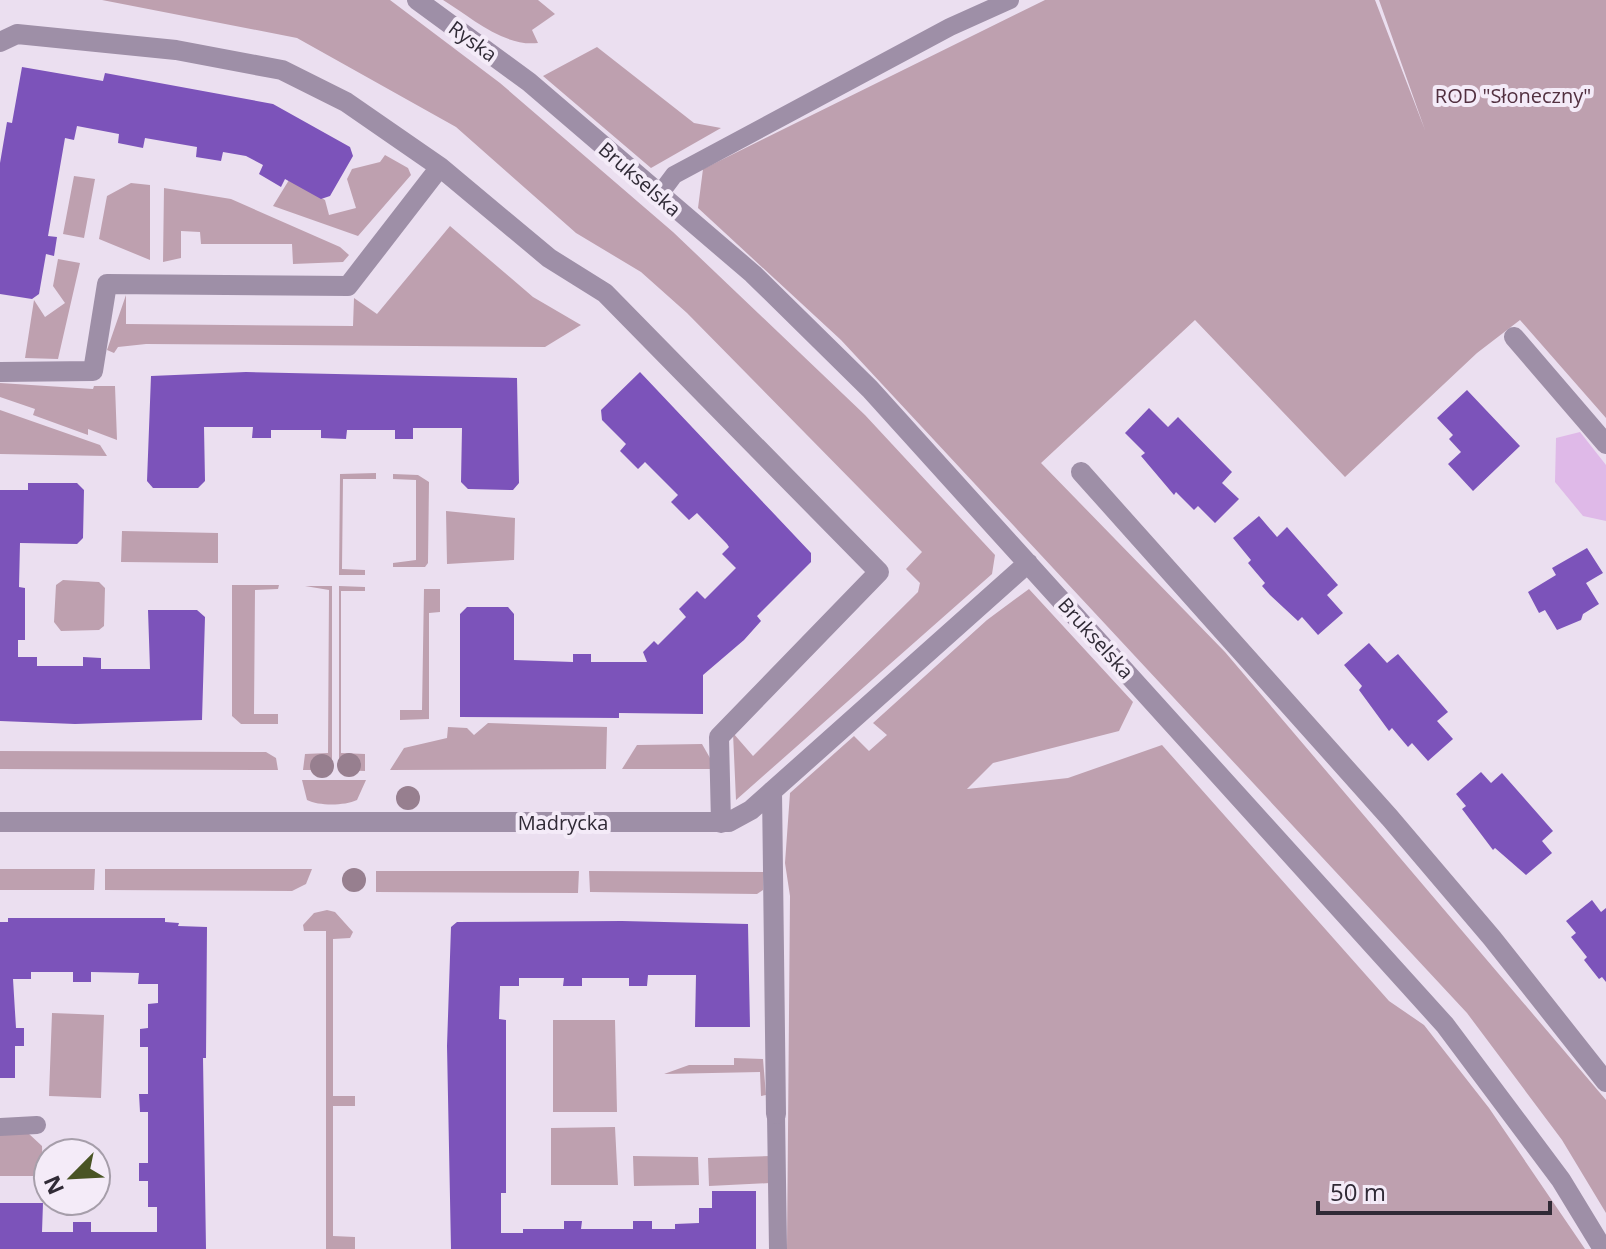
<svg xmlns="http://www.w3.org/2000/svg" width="1606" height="1249" font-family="'Open Sans',sans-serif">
  <rect width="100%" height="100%" fill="#ebdff0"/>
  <!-- green -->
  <path fill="#bea0af" d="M102 0H390L500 83 673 232 865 415 995 555 992 574 736 800 733 733 753 756 918 592 920 583 906 569 922 552 687 313 641 272 576 233 456 127 297 38Z
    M443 0H538L555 14 532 30 538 43C503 47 471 17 443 0Z
    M1045 0H1375L1425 130 1379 0H1606V418L1520 320 1477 353 1345 477 1195 320 1041 463 1225 652 1606 1100V1213L1562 1140 1467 1013 841 340 698 208 703 169Z
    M597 47 694 123 721 128 651 168 543 76Z
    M385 155 408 168 411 175 358 236 273 206 289 180 325 200 329 215 356 208 347 179 352 169 380 162Z
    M74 176 95 179 84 238 63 234Z
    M131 183 150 185V260L99 239 107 196Z
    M164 188 231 199 340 247 349 255 343 262 293 264 292 244H201L200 232 181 231V258L163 262Z
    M450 226 533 297 581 325 545 347 146 344 118 347 114 353 107 350 126 295V324L353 326 354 298 377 314Z
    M58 259 80 263 58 359 25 358 34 300 45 317 65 303 53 286Z
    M0 383 93 389 94 386H115L117 440 88 429V435L33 415 35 409 0 397Z
    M0 410 100 445 107 456 0 454Z
    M376 473V479H343L342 569 365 570V575H339L340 474Z
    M393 474 418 475 429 482 428 563 425 567H393V563L416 560V480L393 479Z
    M446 511 515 518 514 560 447 564Z
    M122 531 218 533V563L121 562Z
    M63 580 99 582 105 588 104 626 99 630 61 631 54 622 56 585Z
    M232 585H279L278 589 255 590 254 714H278V724H241L232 716Z
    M305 586H332V770H303L305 754 328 753 329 590Z
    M339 586 365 587V591H341V753L365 754V771L339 770Z
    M424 589H440V612L429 613V719L400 720V710H422Z
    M1029 589 1133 702 1119 731 993 763 967 789 1068 778 1162 745 1389 1001 1424 1025 1489 1108 1585 1249H787L790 896 785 863 790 793 854 736 869 751 887 735 873 723 987 620Z
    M488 723 607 727 606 769 390 770 404 748 447 738 448 727 467 728 474 735Z
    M702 744 710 758V769H622L637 745Z
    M0 751 266 752 276 758 278 770 0 769Z
    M302 780H366L357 800C344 806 319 806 307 800Z
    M0 869H95L94 890H0Z
    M105 869H312L306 884 292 891 105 890Z
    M376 871H579L578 893 376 892Z
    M589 871 763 872V890L757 894 590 892Z
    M327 910 335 912 353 932 350 938 333 939V1096H355V1106H333V1236L355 1237V1249H326V931H304L303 925 314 913Z
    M52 1013 104 1015 101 1098 49 1096Z
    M553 1020H615L617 1112H553Z
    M734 1058 763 1059 766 1095 761 1096 760 1072 664 1074 689 1065H734Z
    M615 1127 618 1185H551V1128Z
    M28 1133 42 1146 43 1176H0V1134Z
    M633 1156 698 1157 699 1185 634 1186Z
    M770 1156V1183L709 1186 708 1158Z"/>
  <!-- sand -->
  <path fill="#dfb9e8" d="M1580 432 1606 465V521L1583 516 1555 482 1556 438Z"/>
  <!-- building -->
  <path fill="#7c53ba" d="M22 67 103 81 105 73 273 104 350 147 353 156 330 196 321 199 285 179 281 187 259 174 263 165 246 156 223 152 221 161 196 157 197 147 145 138 143 148 118 143 119 134 77 126 74 140 65 138 48 236 57 237 54 256 46 254 39 294 32 299 0 294V163L7 122 12 123Z
    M246 372 517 378 519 483 513 490 468 489 461 482 462 428H413V439H395V430H347L346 439 321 438V430H271V438H252L253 427H204L205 481 198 488H153L147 481 151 376Z
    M640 372 811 553V562L757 616 761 621 744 640 703 675V714L619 713V718L460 717V614L467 607H508L514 614V660L573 662V654H591V662H647L643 652 654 641 658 645 686 617 679 609 697 591 705 599 736 568 722 554 729 547 727 544 697 513 689 520 671 502 678 495 645 462 638 469 620 451 626 444 602 420 601 410Z
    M1467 390 1520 446 1473 491 1448 464 1461 452 1449 439 1453 435 1437 418Z
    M1149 408 1168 427 1178 417 1232 472 1222 483 1239 499 1215 523 1198 506 1194 510 1176 492 1174 495 1141 456 1145 453 1125 433Z
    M28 483H77L84 490 83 538 77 544 20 543 19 587 25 588V640H18V657H37V666H83V657L101 658V669H150L148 610H197L205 617 202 720 75 724 0 721V490H28Z
    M1259 516 1277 537 1287 527 1338 585 1327 595 1343 613 1318 635 1302 617 1298 621 1270 595 1262 586 1265 583 1248 563 1251 560 1233 538Z
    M1587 548 1603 573 1586 583 1599 604 1583 614 1581 620 1557 630 1545 610 1539 613 1528 592 1556 575 1552 568Z
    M1369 643 1387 663 1398 654 1448 712 1437 721 1453 739 1428 761 1412 743 1408 747 1392 728 1389 731 1359 690 1362 686 1344 665Z
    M1481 772 1491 783 1502 773 1553 831 1542 841 1552 853 1526 875 1495 848 1493 850 1462 809 1466 806 1456 794Z
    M1592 900 1601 912 1606 908V982L1602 977 1599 979 1584 960 1587 957 1571 937 1576 933 1566 921Z
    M8 918H165V922L179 923 178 926 207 927 206 1058H203L206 1249H0V1203H43L42 1232H73V1222H91V1232H157V1207H148V1181H139V1163H148V1112H140L139 1094H148V1047H140V1029L148 1028V1004L158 1003V984H138L139 973 91 972V982H73V972H31V979H13L16 1028H24V1046H15V1078H0V922H8Z
    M622 921 748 924 750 1027H695L696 975H648L647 986H629V978H582V986H563L564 978H519V986H500L499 1019 506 1020V1193H501V1233H523V1229H564V1221H582L581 1229H633V1221H652V1229H675V1224L699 1223V1208H712V1191H756V1249H451L447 1046 451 927 457 922Z"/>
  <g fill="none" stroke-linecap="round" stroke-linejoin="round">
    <!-- service -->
    <path stroke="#9e8fa7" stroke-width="18" d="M659 195 674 175 950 27 1010 0
      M776 1114 778 1249
      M0 1127 37 1125"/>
    <!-- minor -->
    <path stroke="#9e8fa7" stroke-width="20" d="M417 0 529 82 753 274 870 389 1445 1025 1561 1180 1603 1249
      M0 42 17 34 176 50 282 70 346 102 440 167 549 258 605 293 879 572 719 737 721 823
      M1514 337 1606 444
      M0 372 93 371 107 284 348 286 440 167
      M1081 472 1390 818 1492 938 1606 1082
      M772 791 776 1114
      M0 822H729L751 810 1028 563"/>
  </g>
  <!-- trees -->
  <g fill="#977f8f">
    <circle cx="349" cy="765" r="12"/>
    <circle cx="322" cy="766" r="12"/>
    <circle cx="408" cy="798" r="12"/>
    <circle cx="354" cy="880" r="12"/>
  </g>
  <g text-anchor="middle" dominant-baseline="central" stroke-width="8" stroke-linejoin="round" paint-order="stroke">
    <!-- street labels -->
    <g font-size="20" fill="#302a36" stroke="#f4ebf8">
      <text transform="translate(473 41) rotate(36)">Ryska</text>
      <text transform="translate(640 179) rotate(41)">Brukselska</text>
      <text transform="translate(1096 638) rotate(48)">Brukselska</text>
      <text x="563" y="822">Madrycka</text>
    </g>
    <!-- park labels -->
    <g font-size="20" fill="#523040" stroke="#f4ebf8">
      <text x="1513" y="95">ROD "Słoneczny"</text>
    </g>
  </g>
  <!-- north arrow -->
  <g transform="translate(72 1177) rotate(246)"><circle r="38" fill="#f4ebf8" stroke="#a69eaa" stroke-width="2"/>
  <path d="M0-6L14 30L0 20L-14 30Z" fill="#495424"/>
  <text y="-12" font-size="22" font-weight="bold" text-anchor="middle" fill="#302a36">N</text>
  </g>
  <!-- scale -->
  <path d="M1318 1201v12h232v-12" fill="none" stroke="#302a36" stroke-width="4"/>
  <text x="1330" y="1201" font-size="24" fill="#302a36" stroke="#f4ebf8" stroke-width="6" paint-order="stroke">50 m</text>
</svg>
